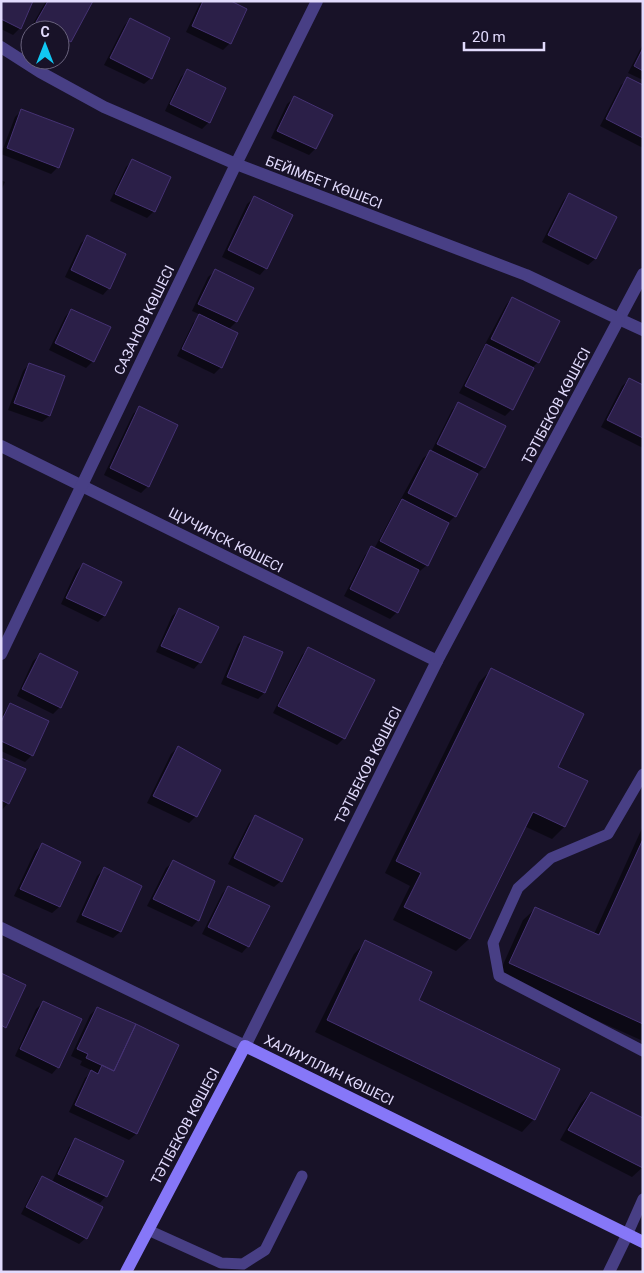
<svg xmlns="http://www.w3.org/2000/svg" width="644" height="1273" font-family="Roboto,sans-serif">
  <rect width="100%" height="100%" fill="#181228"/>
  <!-- shadow -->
  <path fill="#0007" d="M1 1 20 28 13 35 1 29Z
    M46 1H91L70 41 63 47 60 46V30L30 29Z
    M201 1H228L230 43 223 50 186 32Z
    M130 19 151 78 144 84 104 65 124 26Z
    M643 44V80L628 73Z
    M187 71 209 122 202 129 165 111 181 77Z
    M628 79 643 86V148L600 126 621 85Z
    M294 98 315 149 309 155 271 138 287 104Z
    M22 110 58 167 51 174 1 154 15 117Z
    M132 161 154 211 147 218 110 201 126 167Z
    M1 180 5 182 1 191Z
    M569 194 615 218 595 259 588 265 542 242 563 201Z
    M254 198 266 268 260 275 222 257 247 204Z
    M88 237 109 288 103 295 65 277 81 243Z
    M215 271 252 288 236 322 228 330 221 367 214 374 177 356 193 323 201 315 192 311 208 277Z
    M512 298 538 362 532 368 512 409 505 416 459 393 506 305Z
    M71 310 93 361 86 368 49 350 65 317Z
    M29 364 63 377 49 416 42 422 8 410 23 371Z
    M629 380 643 387V448L601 427 622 386Z
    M459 403 484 467 477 474 455 516 448 523 427 565 420 571 418 570 397 612 390 619 344 596 365 555 372 548 374 549 423 458 431 452 452 410Z
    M139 408 177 425 148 486 141 493 104 475 133 414Z
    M83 564 104 616 98 622 61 604 76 571Z
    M179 610 200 662 194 669 156 652 172 616Z
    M244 638 264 693 258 699 221 684 238 644Z
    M308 649 344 738 337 745 273 713 302 655Z
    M40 655 60 707 53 714 17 696 33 661Z
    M491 670 557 767 586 782 564 827 552 839 524 826 469 939 456 951 393 920 410 886 385 873 479 682Z
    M10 705 32 755 25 762 1 751V716Z
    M178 747 196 816 189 823 147 803 171 754Z
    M1 759 8 803 2 810H1Z
    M256 817 281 881 274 887 228 864 249 823Z
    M643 826V1041L498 976 523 920 536 908 594 934Z
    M42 845 79 863 59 907 52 913 14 896 35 851Z
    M173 862 198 920 192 927 147 906 166 868Z
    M104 869 140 886 120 932 113 938 76 922 97 876Z
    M228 887 248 946 242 953 202 934 222 894Z
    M366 942 417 1001 534 1119 522 1132 315 1032 354 954Z
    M43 1003 58 1067 52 1074 15 1056 36 1009Z
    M97 1008 177 1045 136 1134 129 1140 69 1112 85 1078 93 1071 80 1065 82 1061 71 1056 90 1015Z
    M591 1093 643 1167 632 1177 560 1140 581 1103Z
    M76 1140 106 1196 100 1203 70 1189 86 1238 79 1244 21 1214 36 1184 42 1177 52 1182 69 1147Z"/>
  <!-- building -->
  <path fill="#2b1f48" stroke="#453273" d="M1 1H33L21 29 1 19Z
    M48 1H93L71 42 60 35V30H51L36 22Z
    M203 1H231L247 9 231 44 192 26Z
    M130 18 170 38 152 79 110 58Z
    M643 48V71L634 66Z
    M187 69 226 88 210 123 170 104Z
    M627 77 643 85V138L606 119Z
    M294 96 333 115 316 149 277 131Z
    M21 109 74 129 59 168 7 148Z
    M132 159 171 177 155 212 115 194Z
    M569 193 617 217 596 259 548 235Z
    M254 196 293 215 267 269 228 250Z
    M87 235 126 254 110 289 71 270Z
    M215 269 254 288 237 322 198 304Z
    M512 297 560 321 539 363 491 339Z
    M71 309 111 327 94 362 55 343Z
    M199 314 238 333 222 368 182 349Z
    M486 344 534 368 513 410 465 386Z
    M29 363 65 376 50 416 14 403Z
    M629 378 643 385V438L607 420Z
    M458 402 506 426 485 468 437 444Z
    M139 406 178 425 149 487 110 468Z
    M430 450 478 474 456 517 408 493Z
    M402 499 449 523 428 566 380 541Z
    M371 546 419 570 398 613 350 589Z
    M83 563 122 582 105 616 66 598Z
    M179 608 219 627 201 663 161 646Z
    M244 636 283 652 265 693 227 677Z
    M308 647 375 680 345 739 278 706Z
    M40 653 78 672 61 708 22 689Z
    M491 668 584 714 558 767 588 781 565 827 533 812 470 939 404 907 421 873 396 861Z
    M10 703 49 721 33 756 1 741V722Z
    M178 746 221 770 197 817 153 796Z
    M1 758 26 769 9 804 1 800Z
    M255 815 303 839 282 882 234 858Z
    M643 839V1024L509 963 535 907 599 935Z
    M42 843 81 862 60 907 20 889Z
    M173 860 215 881 199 921 153 899Z
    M104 867 142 886 121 932 82 915Z
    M228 886 270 906 249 947 208 927Z
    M365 940 432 972 419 1000 560 1069 535 1120 327 1020Z
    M1 973 26 985 6 1028 1 1025Z
    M43 1001 82 1019 59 1068 20 1049Z
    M97 1007 136 1024 114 1071 86 1058 88 1054 77 1049Z
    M136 1024 179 1045 137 1134 75 1105 91 1070 98 1074 102 1065 114 1071Z
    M591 1092 643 1118V1168L568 1130Z
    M75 1138 124 1161 107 1197 58 1174Z
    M42 1176 103 1207 87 1239 26 1207Z"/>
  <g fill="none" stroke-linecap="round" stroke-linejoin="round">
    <!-- service -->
    <path stroke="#483f85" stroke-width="11" d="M643 774 608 834 551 858 518 888 493 943 499 976 643 1051
      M148 1230 221 1263 243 1264 265 1250 302 1176
      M627 1235 643 1199"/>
    <!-- minor -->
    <path stroke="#483f85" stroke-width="12" d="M236 164 317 1
      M643 274 619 319 643 330
      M1 446 437 661
      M609 1272 627 1235"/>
    <!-- tertiary -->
    <path stroke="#483f85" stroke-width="12" d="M1 47 40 72 104 107 236 164 526 275 619 319 437 661 245 1046 1 928
      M1 654 236 164"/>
    <!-- secondary -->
    <path stroke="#8677f8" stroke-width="12" d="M126 1272 245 1046 643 1242"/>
  </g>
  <g text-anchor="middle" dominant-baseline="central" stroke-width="4" stroke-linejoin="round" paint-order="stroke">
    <!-- street labels -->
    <g font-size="14" fill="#e2dbfd" stroke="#181228">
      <text transform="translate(324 182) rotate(21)">БЕЙІМБЕТ КӨШЕСІ</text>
      <text transform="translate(144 320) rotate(-64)">САЗАНОВ КӨШЕСІ</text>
      <text transform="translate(556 406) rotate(-62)">ТӘТІБЕКОВ КӨШЕСІ</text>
      <text transform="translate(226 540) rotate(27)">ЩУЧИНСК КӨШЕСІ</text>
      <text transform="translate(368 765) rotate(-63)">ТӘТІБЕКОВ КӨШЕСІ</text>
      <text transform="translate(329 1070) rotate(26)">ХАЛИУЛЛИН КӨШЕСІ</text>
      <text transform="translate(185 1126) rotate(-62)">ТӘТІБЕКОВ КӨШЕСІ</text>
    </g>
  </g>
  <!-- border -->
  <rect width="644" height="1273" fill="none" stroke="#e2dbfd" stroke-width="5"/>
  <!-- north arrow -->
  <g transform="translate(45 45)"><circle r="24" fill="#181228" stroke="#69627d"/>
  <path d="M0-4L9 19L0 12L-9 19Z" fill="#11c7f3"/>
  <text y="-8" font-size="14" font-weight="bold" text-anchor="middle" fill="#e2dbfd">С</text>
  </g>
  <!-- scale -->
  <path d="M464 42v8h80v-8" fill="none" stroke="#e2dbfd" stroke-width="2.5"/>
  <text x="472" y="42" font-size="15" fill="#e2dbfd" stroke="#181228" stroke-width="4" paint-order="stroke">20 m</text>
</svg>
